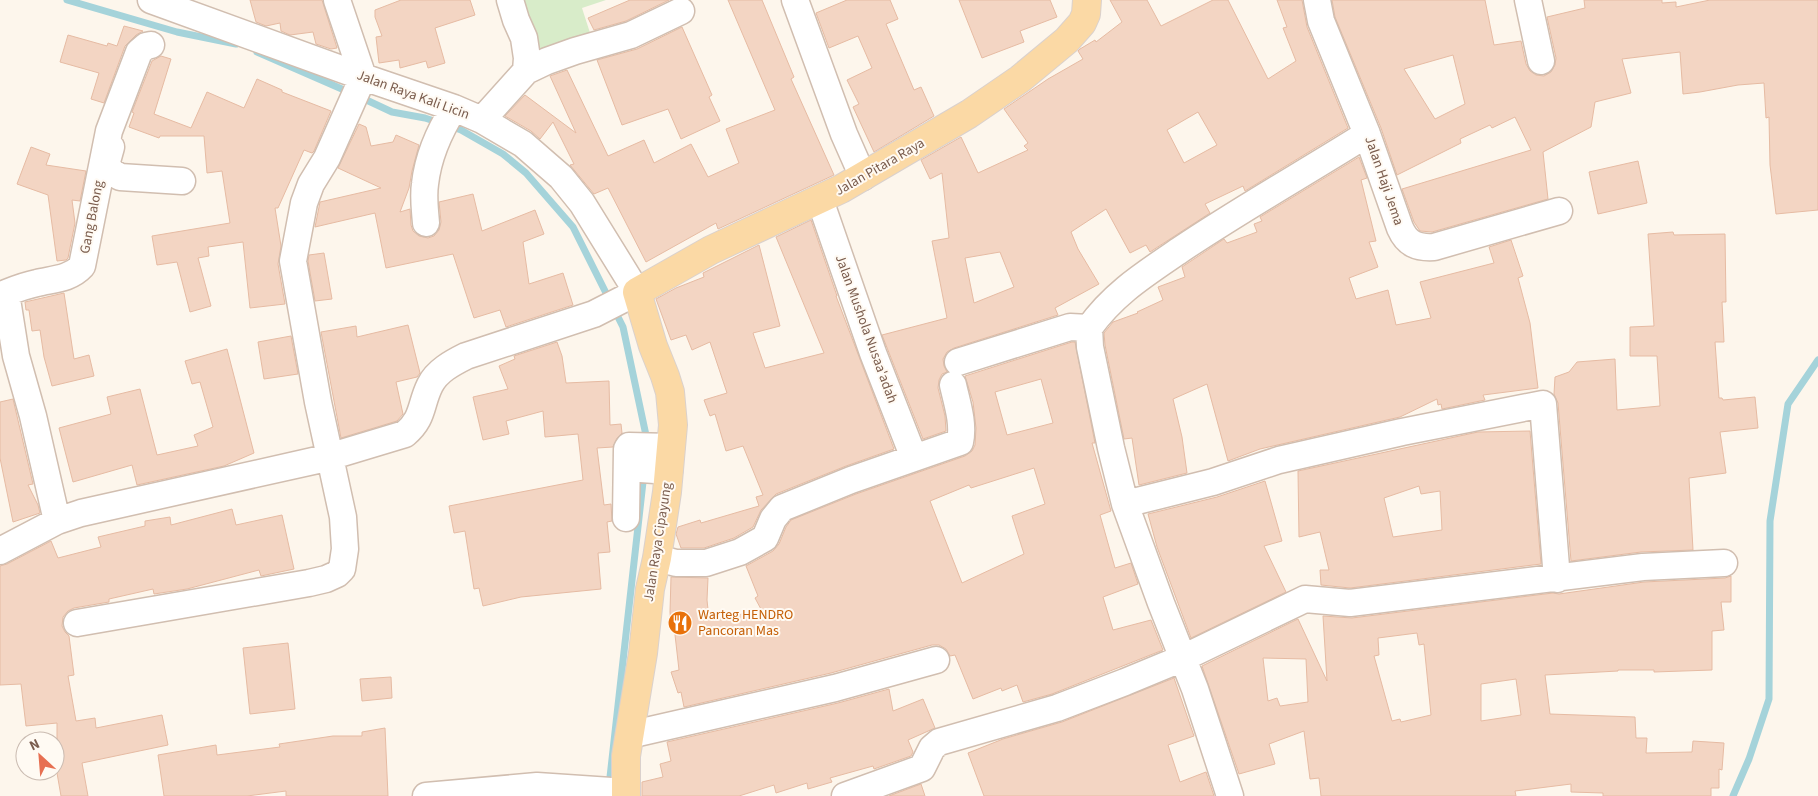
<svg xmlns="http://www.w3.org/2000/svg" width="1818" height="796" font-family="'Source Sans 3',sans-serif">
  <rect width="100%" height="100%" fill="#fdf6ec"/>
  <!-- green -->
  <path fill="#d8ecc9" d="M519 0H606L582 8 591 36 538 54Z"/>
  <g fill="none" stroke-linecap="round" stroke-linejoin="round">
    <!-- stream -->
    <path stroke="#a5d3da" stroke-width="7" d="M67 0 177 32 236 44
      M257 52 351 93
      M360 97 392 112 425 118 440 123
      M450 126 461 130 503 154 526 173 573 227 623 327 647 440
      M609 786 644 473
      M1733 796 1749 759 1769 699 1770 521 1788 404 1818 360"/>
  </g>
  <!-- building -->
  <path fill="#f3d5c3" stroke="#e6bba3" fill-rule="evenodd" d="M250 0H322L337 48 331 49 316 44 313 32 290 35 281 31 280 23 266 26 256 22Z
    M401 0H470L475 15 435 28 445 63 428 68 426 61 400 68 399 60 379 63 376 37 382 36 375 17V10Z
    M630 0H669L626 21 594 30 588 18Z
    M728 0H762L794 77 791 79 834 175 718 229 716 223 646 262 608 188 594 194 570 165 574 164 553 122 540 139 531 131 505 116 525 95 576 133 550 76 567 70 608 156 644 140 654 163 691 144 708 177 739 163 726 129 775 110Z
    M847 0H890L898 19 886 24 914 90 921 87 934 116 874 152 853 107 859 104 847 80 872 68 858 36 829 48 816 13Z
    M959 0H1050L1057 17 1020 31 1024 42 982 58Z
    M1110 0H1147L1161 26 1213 0H1228L1268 79 1296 61 1283 28 1287 27 1277 0H1302L1307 27 1348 128 1245 191 1243 186 1205 204 1210 213 1150 252 1146 245 1130 253 1106 209 1071 232 1078 249 1099 284 1055 308 1058 315 954 348 947 352 943 359 944 366 947 372 942 374 939 380 938 388 945 416 946 431 923 439 882 335 947 318 932 241 949 238 942 173 930 179 921 160 961 137 978 173 1028 150 1024 146 1028 143 1004 109 1048 79 1083 59 1078 51 1080 49 1095 40 1096 42 1122 22ZM1198 112 1217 145 1184 163 1167 130ZM1000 252 1014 287 974 303 965 258Z
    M1332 0H1485L1494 45 1521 41 1526 64 1530 71 1536 75 1544 76 1551 72 1555 65 1556 58 1547 17 1585 8 1584 0H1662V3L1676 2V7L1710 0H1818V210L1776 214 1770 165 1769 117 1766 118 1764 83 1738 85 1700 92 1683 94 1680 52 1622 59 1631 93 1595 102 1591 127 1543 152 1548 199 1432 232 1420 231 1414 222 1402 189 1531 150 1515 117 1492 128 1490 125 1460 139 1461 143 1397 175 1381 128 1335 17ZM1453 55 1465 104 1435 119 1404 69Z
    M124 26 143 31 136 35 125 46 104 103 91 99 99 73 60 62 68 35 107 46 108 43 117 46Z
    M682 27 712 95 709 97 720 121 681 139 668 109 622 125 597 60 637 49Z
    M161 56 171 59 154 114 191 128 207 92 244 108 257 79 282 90V92L331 111 314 151 312 153 304 150 278 208H275L281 246 278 264 285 304 250 308 243 242 208 247 209 256 198 258 211 306 190 312 177 262 157 265 152 236 230 223 222 171 207 173 204 136H160L159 138 129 127 134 113 132 112 152 61Z
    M359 124 366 127 371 146 393 142 396 135 419 145 412 171 409 188 400 212 410 209 411 225 413 231 419 236 428 238 434 236 439 230 441 222 439 202 473 194 482 231 535 210 544 234 523 242 529 284 563 273 573 305 506 327 500 310 474 318 453 254 386 268 375 213 315 227 320 202 381 188 338 168Z
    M31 147 50 154 46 165 86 171 80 201 72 200 75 223 68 258 66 260 57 261 48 195 17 184Z
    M1359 157 1367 178 1361 180 1376 241 1369 242 1378 267 1349 278 1356 299 1388 290 1396 325 1431 318 1420 282 1494 263 1489 247 1511 240 1523 276 1518 278 1530 323 1538 388 1483 395 1485 400 1442 409 1441 404 1438 405 1437 399 1400 417 1260 449 1228 461 1207 384 1173 399 1182 437 1187 473 1139 485 1132 438 1124 439 1105 345 1104 333 1113 322 1138 313 1137 312 1163 300 1158 287 1185 277 1182 267 1224 239 1227 243 1257 232 1254 224 1262 221 1260 217Z
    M1638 161 1647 203 1598 214 1589 172Z
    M811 220 837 296H836L894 449 846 466 776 494 761 510 753 527 734 538 704 548H681L676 534 678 527 700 520 701 523 759 506 756 497 763 495 743 446 726 451 715 414 710 416 704 400 727 393 710 342 692 350 686 335 671 340 656 299 676 288 704 277 703 273 759 245 780 326 753 333 765 368 824 353 776 237Z
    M1673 232 1674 235 1725 234 1726 302H1722L1724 342H1715L1719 398H1722L1723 400 1755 397 1758 428 1720 432 1726 473 1689 478 1693 550 1641 552 1571 561 1558 403 1554 394 1555 377 1569 372 1577 362 1615 359 1617 410 1660 406 1657 356H1630V327L1654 326 1648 234Z
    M324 253 332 299 315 301 308 261 309 255Z
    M64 293 74 359 89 355 94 376 52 386 44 357 40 330 32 331 29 310H26L25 302Z
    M408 325 420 373 417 377 396 382 403 414 397 421 341 438 321 332 356 326 357 337Z
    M291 336 298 374 264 379 258 342Z
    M557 342 562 356 566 383 609 381 610 425 621 424 622 433 617 438 613 447 597 448 604 505 611 504 612 521 607 522 610 552 598 553 601 589 521 597 483 606 479 588 474 589 465 531 454 533 449 506 583 480 578 434 545 437 543 411 506 421 509 434 483 440 473 397 508 389 499 366 515 359 514 356Z
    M1072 342H1075L1095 443H1092L1111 511 1100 515 1115 568 1131 563 1138 584 1103 597 1113 630 1151 620 1163 650 1052 694 1023 702 1017 685 1002 691 1001 688 973 699 955 655 950 656 946 649 939 645H932L831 673 684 707 681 692 678 693 671 672 679 670 674 626H671L670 612 671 577 708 578 707 600 709 619 762 611 755 598 758 596 746 566 773 551 779 544 786 527 791 520 856 494 965 456 972 451 975 445 976 428 973 402 965 376ZM1041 379 1053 423 1007 435 995 392ZM1034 468 1045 504 1012 516 1024 554 962 583 930 501 969 485 971 488Z
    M227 349 254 453 224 466 137 485 132 465 73 482 59 428 111 414 107 397 140 389 157 455 198 446 194 435 213 427 200 382 192 384 185 361Z
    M13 399 33 484 28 485 38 505 40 513 13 522 0 458V402Z
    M1530 431 1541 564 1350 588 1321 585 1320 570H1329L1320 532 1299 537 1298 471 1478 432ZM1419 486 1421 494 1440 491 1442 530 1393 537 1384 498Z
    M1265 481 1282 541 1264 546 1286 592 1191 638 1157 547 1148 514 1217 497Z
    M232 509 236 525 282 515 294 569 261 576 259 570 187 589 154 594 153 589 109 599V602L74 608 68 611 63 617 62 626 65 632 69 636 74 675 68 676 76 721 95 718 96 728 162 715 168 745 82 763 88 796H61L57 773V723L26 726 21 684 0 685V566L7 564 51 541 58 558 101 547 98 537 145 526V521L170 517 171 525Z
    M1731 576V602H1721L1724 630 1712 631V670L1654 672V670H1618V671L1545 675 1550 714 1635 717 1636 738H1647L1646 753 1692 752 1693 741 1724 743 1722 770 1719 769V788H1711V796H1603V793L1571 792V784L1515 791 1516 796H1321L1319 778 1310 779 1304 731 1269 744 1275 764 1239 774 1202 666 1298 619 1327 681 1323 616 1352 618 1553 593 1559 594 1644 582 1725 578ZM1417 633 1419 645 1424 644 1431 715 1401 722 1400 719 1392 721 1374 656 1379 655 1378 638ZM1263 658 1306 659 1308 702 1280 706 1277 698 1268 701ZM1516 679 1521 715 1481 721V684Z
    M288 643 295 709 250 714 243 648Z
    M391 677 392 698 362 701 360 679Z
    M1174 678 1194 736 1168 745 1180 782 1206 772 1214 796H984L968 753 1003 739 1062 722Z
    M889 689 893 711 923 699 935 728 908 740 913 752 911 756 874 769 873 766 830 778 832 782 808 789 807 783 776 793 774 785 739 796H642V782L663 777 660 764 671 761 667 742 838 703Z
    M385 728 388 796H286V791L247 796H164L158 755 216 745 217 755 280 747 279 744 333 736H362V732Z
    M921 784 925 796H889Z"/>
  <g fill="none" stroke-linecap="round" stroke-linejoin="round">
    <defs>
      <path id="minor" d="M795 0 844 134 863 177
        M1317 0 1321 21 1367 134 1400 228C1407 244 1417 248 1434 247L1559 211
        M1528 0 1541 61
        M526 71 547 61 575 51 631 35 681 11
        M482 120 526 71 527 58 524 38 516 20 510 0
        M111 147 106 165 112 172 120 177 182 181
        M820 200 873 353 914 458
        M426 223C425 210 423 197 425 184 428 157 440 130 454 108
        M958 362 1070 327 1089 328
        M627 468 669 471
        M1125 504 1213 482 1279 460 1402 432 1543 404 1557 579
        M626 518 627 449 629 446 671 447
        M57 521 33 416 16 356 6 293C16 289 27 285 37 283 54 279 70 279 82 266L109 131 139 52 146 46 151 45
        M0 551 57 521 81 513 322 459 405 434C424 418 420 405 430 385 437 371 452 363 466 356L594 314 637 292 582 203 561 177 523 144 482 120 454 108 363 77 151 0
        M657 558 676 563H706L740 552 765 538 773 519 782 508 851 480 960 442C964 423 957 403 953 385
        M77 623 309 583 326 579 337 574 342 569 345 549 343 517 318 402 293 261 304 203 311 184 327 158 363 77 337 0
        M629 735 835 688 936 660
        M426 796 537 786 626 792
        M845 796 922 768 932 748 939 742 1057 708 1125 682 1183 658 1305 599 1350 603 1643 567 1724 563
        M1230 796 1195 689 1161 603 1125 504 1111 448 1090 347 1089 328C1114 293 1145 274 1180 250 1241 209 1305 173 1367 134"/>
      <path id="major" d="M626 796V756L643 653 650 589 657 558 667 492 673 425 670 392 665 376 653 346 637 292 711 250 841 189 969 114 1020 79 1067 40 1082 23 1086 14 1087 0"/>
    </defs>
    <!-- minor casing -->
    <use href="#minor" stroke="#d1beb0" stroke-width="29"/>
    <!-- major casing -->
    <use href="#major" stroke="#dad1cd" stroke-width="30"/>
    <!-- minor -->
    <use href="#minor" stroke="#fff" stroke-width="26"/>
    <!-- major -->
    <use href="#major" stroke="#fbd9a5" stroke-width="28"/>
  </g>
  <!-- icons -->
  <defs>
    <symbol id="restaurant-disc" viewBox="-11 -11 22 22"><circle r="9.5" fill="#e8710a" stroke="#fffaf3"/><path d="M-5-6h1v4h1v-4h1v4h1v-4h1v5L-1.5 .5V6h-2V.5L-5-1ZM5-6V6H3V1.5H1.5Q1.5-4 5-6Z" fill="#fff"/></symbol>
  </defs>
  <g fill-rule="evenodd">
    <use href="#restaurant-disc" x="666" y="609" width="28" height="28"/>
  </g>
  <g text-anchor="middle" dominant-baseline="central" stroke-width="4" stroke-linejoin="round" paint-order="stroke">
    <!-- street labels -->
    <g font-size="14" fill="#7a5c4d" stroke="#fffaf3">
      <text transform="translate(413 95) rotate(20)">Jalan Raya Kali Licin</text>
      <text transform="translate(880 167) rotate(-30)">Jalan Pitara Raya</text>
      <text transform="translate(1384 181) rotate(71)">Jalan Haji Jema</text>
      <text transform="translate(92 217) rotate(-79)">Gang Balong</text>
      <text transform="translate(866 329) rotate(70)">Jalan Mushola Nusaa'adah</text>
      <text transform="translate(658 542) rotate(-81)">Jalan Raya Cipayung</text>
    </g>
    <!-- food labels -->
    <g font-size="14" fill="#c56008" stroke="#fffaf3" text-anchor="start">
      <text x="698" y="615">Warteg HENDRO<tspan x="698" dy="16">Pancoran Mas</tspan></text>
    </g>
  </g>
  <!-- north arrow -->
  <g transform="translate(40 756) rotate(334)"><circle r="24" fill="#fffaf3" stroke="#cabbb1"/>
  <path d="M0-4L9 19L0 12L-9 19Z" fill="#e76f51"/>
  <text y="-8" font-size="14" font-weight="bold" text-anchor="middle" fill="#7a5c4d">N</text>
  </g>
</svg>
